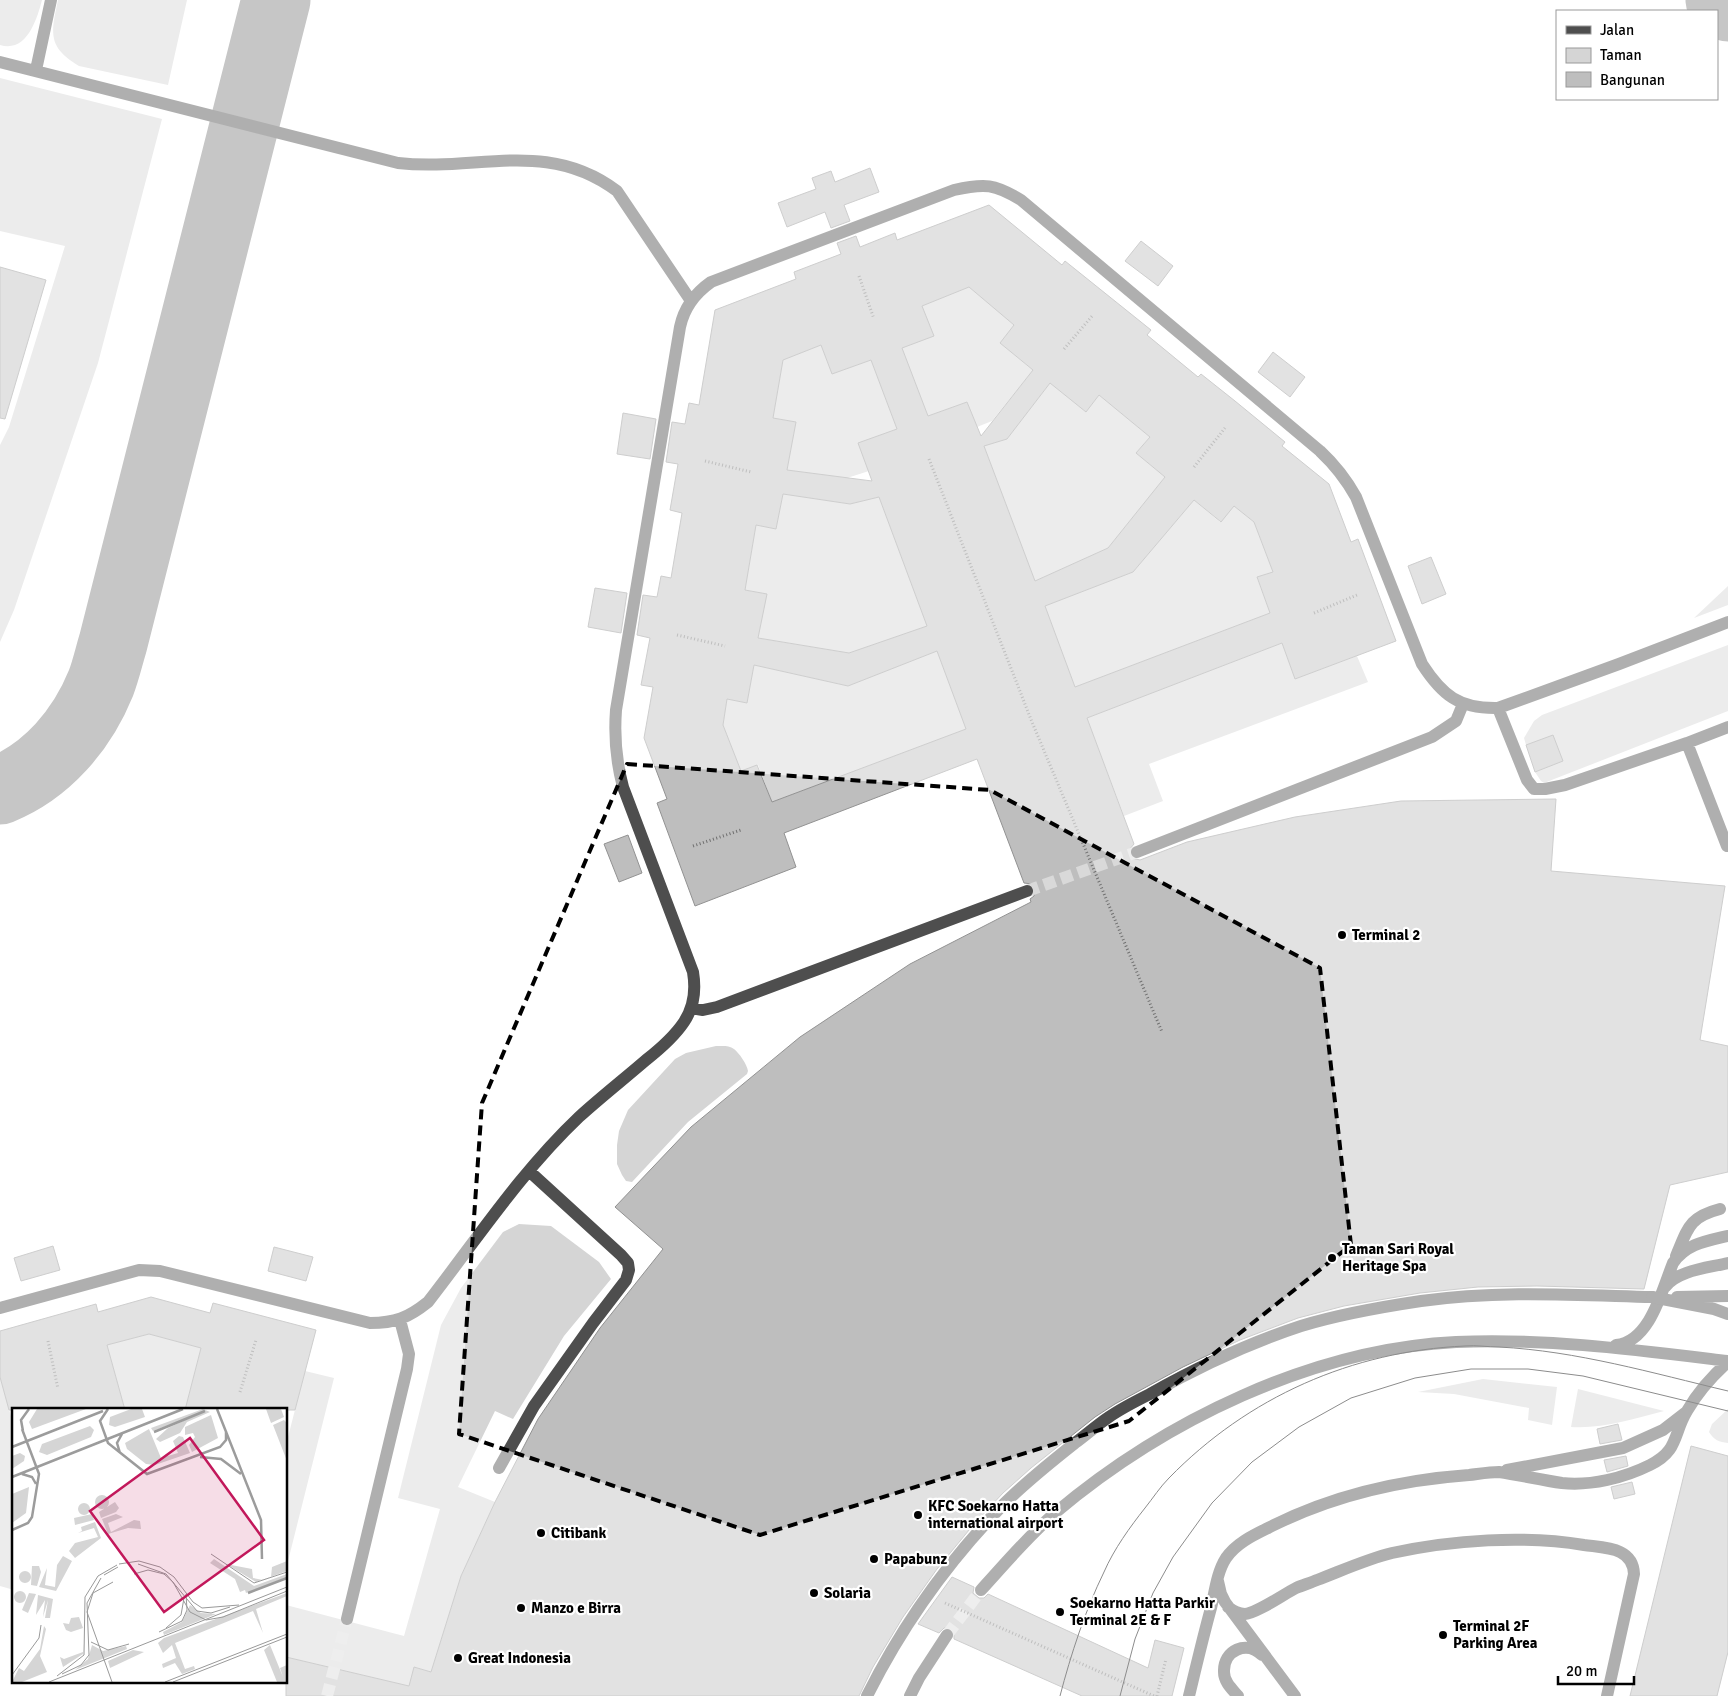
<svg xmlns="http://www.w3.org/2000/svg" width="1728" height="1696" font-family="Signika,sans-serif">
  <rect width="100%" height="100%" fill="#fff"/>
  <!-- green -->
  <path fill="#d5d5d5" d="M0 0H42C37 19 27 53 0 45Z
    M58 0H187L168 85 79 66C47 47 51 33 58 0Z
    M0 78 162 119 98 363 14 610 0 642V445L9 427 65 246 0 231Z
    M969 287 1014 325 1000 343 1033 370 992 421 977 427 967 402 928 416 902 348 933 335 922 306Z
    M821 345 832 374 871 360 897 429 859 443 869 471 847 478 787 470 796 422 773 418 783 360Z
    M1050 383 1086 412 1099 395 1150 437 1136 453 1165 477 1108 548 1035 581 984 446 1007 439Z
    M783 494 850 504 879 497 927 626 849 653 758 638 766 594 745 590 756 525 776 529Z
    M1194 500 1220 522 1234 506 1254 522 1273 572 1257 578 1270 613 1075 687 1045 606 1133 572Z
    M1728 586V605L1694 618Z
    M1282 643 1295 679 1357 656 1368 682 1149 764 1163 801 1124 816 1087 718Z
    M1728 645V711L1544 783 1541 781 1535 772 1562 761 1553 736 1526 745 1524 738 1534 721 1542 715Z
    M937 651 966 729 772 802 758 765 741 771 723 725 727 699 747 703 754 665 848 686Z
    M716 1046C722 1046 729 1045 734 1049 739 1053 747 1064 748 1071L747 1074 688 1122 632 1182 626 1181 622 1175 617 1164V1145L619 1131 628 1110 675 1059 686 1053Z
    M519 1224 551 1226 599 1262 611 1279 564 1336 513 1419 495 1411 458 1487 495 1502 461 1576 431 1672 415 1667 409 1686 286 1657V1605L404 1636 440 1509 398 1498 441 1325 461 1288 503 1232Z
    M149 1334 201 1348 185 1410H125L107 1345Z
    M305 1371 334 1378 286 1569V1437H288Z
    M0 1377 14 1427V1590L0 1586Z
    M1483 1379 1557 1387 1552 1425 1528 1420 1529 1408 1454 1394 1418 1392Z
    M1578 1389 1664 1411C1634 1419 1602 1429 1571 1427Z
    M1728 1409V1443C1719 1442 1714 1440 1709 1432L1712 1424Z"/>
  <g fill="none" stroke-linecap="round" stroke-linejoin="round">
    <!-- taxiway -->
    <path stroke="#808080" stroke-width="69" d="M1720 0 1728 7
      M0 790C47 771 82 730 101 683 106 670 109 656 113 643L276 0"/>
  </g>
  <!-- building -->
  <path fill="#bebebe" stroke="#929292" fill-rule="evenodd" d="M870 168 879 192 844 205 850 221 831 228 825 212 787 227 778 203 816 189 812 178 831 171 835 182Z
    M989 205 1062 265 1065 261 1151 330 1147 335 1198 377 1201 374 1235 401 1285 442 1282 446 1329 484 1351 542 1358 539 1396 641 1295 679 1282 643 1087 718 1134 844 1129 850 1132 858 1140 860 1187 842 1295 817 1401 801 1556 799 1551 871 1725 886 1700 1040 1728 1046V1172L1670 1185 1644 1289 1537 1286 1478 1287 1420 1293 1344 1306 1298 1318 1240 1340 1183 1367 1115 1404 1095 1417 1031 1468 1003 1493 974 1524 937 1569 903 1617 873 1667 859 1696H286V1657L409 1686 414 1667 431 1672 461 1576 495 1502 538 1419 600 1328 663 1249 615 1207 691 1127 800 1037 910 964 1031 902 1030 899 1034 896 1035 889 1032 884 1024 883 977 759 784 833 796 867 695 906 657 803 667 799 644 738 653 687 641 685 650 638 637 635 643 595 657 597 661 576 671 578 682 513 670 510 678 464 666 462 672 422 685 424 689 403 699 405 715 310 796 279 794 272 841 254 837 243 856 236 860 247 895 233 897 240ZM969 287 1014 325 1000 343 1033 370 981 436 967 402 928 416 902 348 934 336 922 306ZM821 345 832 374 871 360 897 429 858 443 872 481 787 470 796 422 773 418 783 360ZM1050 383 1086 412 1099 395 1150 437 1136 453 1165 477 1108 548 1035 581 984 446 1007 439ZM783 494 850 504 879 497 927 626 849 653 758 638 767 594 745 590 756 525 776 529ZM1194 500 1221 522 1234 506 1254 522 1273 572 1257 577 1270 613 1075 687 1045 606 1133 572ZM937 651 966 729 772 802 757 765 741 771 723 725 727 699 747 703 754 665 848 686Z
    M1141 241 1173 266 1158 286 1125 261Z
    M0 267 46 280 5 419 0 418Z
    M1273 352 1305 377 1290 397 1258 372Z
    M623 413 656 419 650 459 617 454Z
    M1431 557 1446 594 1422 604 1408 566Z
    M595 588 627 593 621 633 588 627Z
    M1553 735 1563 761 1535 772 1526 745Z
    M628 835 642 873 619 882 604 844Z
    M53 1246 60 1270 21 1281 14 1258Z
    M274 1247 313 1257 306 1281 268 1271Z
    M151 1297 210 1313 213 1303 316 1330 295 1410H185L201 1348 149 1334 107 1345 125 1410H9L0 1377V1331L96 1304 98 1312Z
    M1618 1424 1622 1440 1600 1444 1597 1429Z
    M1691 1446 1728 1456V1652L1717 1696H1630Z
    M1626 1456 1628 1466 1607 1472 1604 1460Z
    M1632 1482 1635 1494 1614 1499 1611 1487Z
    M952 1577 974 1587 973 1593 979 1598H984L988 1594 1148 1668 1155 1640 1184 1648 1172 1696H1082L954 1639V1632L951 1628H944L939 1633 918 1624Z"/>
  <g fill="none" stroke-linecap="round" stroke-linejoin="round">
    <!-- minor-tunnel -->
    <path stroke="#d9d9d9" stroke-width="12" stroke-dasharray="12 6" stroke-linecap="butt" d="M1027 891 1137 852
      M947 1635 981 1590
      M327 1696 347 1619"/>
    <!-- path -->
    <path stroke="#707070" stroke-width="3" stroke-dasharray="1 2.5" stroke-linecap="butt" d="M859 276 874 319
      M1064 349 1093 315
      M929 459 1032 722 1162 1032
      M705 461 751 472
      M1194 467 1225 428
      M1314 613 1357 595
      M677 635 725 646
      M693 846 741 830
      M48 1341 58 1389
      M240 1392 256 1340
      M945 1603 1154 1696
      M1157 1696 1166 1659"/>
    <!-- minor -->
    <path stroke="#4e4e4e" stroke-width="12" d="M0 62 398 163C476 172 547 138 617 191L691 301
      M36 70 51 0
      M1498 708 1527 780 1534 789H1545L1565 785 1687 743
      M1727 846 1687 743 1728 727
      M1137 852 1432 737 1456 721 1463 704
      M691 1008 703 1010 717 1007 1027 891
      M1676 1256C1688 1228 1689 1217 1720 1209
      M1665 1287C1678 1270 1708 1268 1728 1263
      M0 1308 139 1270 160 1271 370 1323C395 1323 408 1318 428 1302 477 1239 521 1172 579 1117 601 1097 624 1079 646 1060 660 1049 674 1037 684 1022 694 1007 696 990 693 972L623 787C616 761 614 737 616 710L680 327C684 308 694 294 711 282L954 190C985 183 995 184 1021 200L1320 451C1335 465 1346 479 1356 497L1422 664C1442 695 1459 709 1498 708L1619 664 1728 622
      M1616 1345C1650 1342 1662 1290 1673 1263 1686 1244 1706 1241 1727 1236
      M499 1468 534 1406 593 1323 626 1280 629 1270 628 1263 621 1255 529 1171
      M1507 1470 1623 1448 1663 1430 1685 1413
      M1218 1581 1221 1594 1225 1602 1295 1696
      M981 1590C1004 1565 1029 1535 1055 1513 1164 1421 1312 1349 1456 1342 1547 1338 1637 1350 1728 1361
      M1228 1607C1233 1611 1239 1614 1245 1614 1257 1613 1284 1594 1296 1588 1303 1585 1310 1583 1317 1580 1341 1571 1367 1559 1392 1553 1452 1540 1524 1535 1584 1545 1605 1548 1633 1547 1634 1574L1607 1696
      M347 1619 407 1369 409 1354 400 1320
      M867 1696C901 1628 947 1563 1000 1508 1023 1484 1050 1463 1075 1443 1086 1435 1097 1425 1109 1417 1122 1408 1136 1401 1150 1394 1198 1367 1249 1343 1301 1326 1340 1314 1381 1307 1421 1301 1498 1290 1575 1295 1652 1297
      M910 1696 919 1678 947 1635
      M1189 1696C1196 1667 1203 1637 1211 1608 1215 1591 1217 1572 1226 1558 1237 1542 1256 1534 1272 1526 1334 1495 1400 1480 1469 1475 1478 1474 1489 1472 1499 1472 1520 1475 1541 1480 1562 1483 1591 1486 1624 1478 1650 1465 1679 1451 1673 1434 1687 1411 1698 1392 1711 1377 1728 1362
      M1238 1696C1232 1689 1224 1682 1224 1672 1223 1650 1247 1640 1262 1655"/>
    <!-- tram -->
    <path stroke="#000" stroke-width="1" d="M1060 1696C1071 1654 1085 1611 1104 1572 1114 1549 1130 1527 1145 1508 1153 1498 1160 1487 1169 1478 1248 1397 1352 1351 1465 1346 1476 1345 1488 1347 1499 1347 1577 1351 1652 1373 1728 1391
      M1120 1696 1135 1639 1153 1593 1173 1557 1212 1503 1252 1462 1299 1427 1351 1398 1415 1378 1471 1369H1528L1583 1376 1728 1411"/>
    <!-- minor-bridge -->
    <path stroke="#4e4e4e" stroke-width="12" d="M1652 1297 1714 1309 1728 1314
      M1677 1297 1728 1296"/>
  </g>
  <!-- marked area -->
  <path d="M0 0H1728V1696H0ZM627 764 990 790 1320 968 1351 1245 1129 1421 760 1535 459 1434 482 1103Z" fill="#fff" fill-opacity=".55" fill-rule="evenodd"/>
  <path fill="none" stroke="#000" stroke-width="4" stroke-dasharray="10 6" stroke-linejoin="round" d="M627 764 990 790 1320 968 1351 1245 1129 1421 760 1535 459 1434 482 1103Z"/>
  <!-- markers -->
  <g fill="#000" stroke="#fff" stroke-width="2">
    <circle cx="1342" cy="935" r="5"/>
    <circle cx="1332" cy="1258" r="5"/>
    <circle cx="918" cy="1515" r="5"/>
    <circle cx="541" cy="1533" r="5"/>
    <circle cx="874" cy="1559" r="5"/>
    <circle cx="814" cy="1593" r="5"/>
    <circle cx="521" cy="1608" r="5"/>
    <circle cx="1060" cy="1612" r="5"/>
    <circle cx="1443" cy="1635" r="5"/>
    <circle cx="458" cy="1658" r="5"/>
  </g>
  <g text-anchor="middle" dominant-baseline="central" stroke-width="4.5" stroke-linejoin="round" paint-order="stroke">
    <!-- poi labels -->
    <g font-size="15" font-weight="bold" fill="#000" stroke="#fff" text-anchor="start">
      <text x="1352" y="935">Terminal 2</text>
      <text x="1342" y="1249">Taman Sari Royal<tspan x="1342" dy="17">Heritage Spa</tspan></text>
      <text x="928" y="1506">KFC Soekarno Hatta<tspan x="928" dy="17">international airport</tspan></text>
      <text x="551" y="1533">Citibank</text>
      <text x="884" y="1559">Papabunz</text>
      <text x="824" y="1593">Solaria</text>
      <text x="1070" y="1603">Soekarno Hatta Parkir<tspan x="1070" dy="17">Terminal 2E &amp; F</tspan></text>
      <text x="531" y="1608">Manzo e Birra</text>
      <text x="1453" y="1626">Terminal 2F<tspan x="1453" dy="17">Parking Area</tspan></text>
      <text x="468" y="1658">Great Indonesia</text>
    </g>
  </g>
  <!-- overview -->
  <g transform="translate(12 1408)">
    <rect width="275" height="275" fill="#fff"/>
    <path d="M25 1H74L20 21 17 14ZM119 1H130L133 9 103 19 97 17 98 9ZM191 1 198 4 175 14 168 25 148 34 144 31 156 20 193 3 141 23 139 20ZM254 1H269L272 9 259 15ZM199 7 206 30 180 44 177 37 183 29 181 25 173 27V19ZM272 12 275 15V53L261 17ZM78 18 82 22 79 29 35 47 27 44 30 36ZM137 21 149 50 166 45 161 33 167 28 171 29 178 45 143 57 134 56 115 41 113 35ZM8 45 13 48 12 53 0 61V48ZM17 79 14 105 0 115V86ZM83 94a7 7 0 1 1 14 0a7 7 0 1 1-14 0ZM103 94 107 100 104 104 89 110 87 104ZM66 101a6 6 0 1 1 12 0a6 6 0 1 1-12 0ZM80 106 82 112 63 117 62 110ZM104 106 111 109 96 115 99 124 122 112 128 113 129 121 116 120 96 126 90 111ZM83 114 89 130 63 150 57 143 63 135 86 129 82 120 66 125 70 123 69 119ZM51 148 60 153 44 183 27 179 35 160 33 177 43 179 45 157ZM202 151 242 178 275 166V169L234 185 233 182 228 184 223 171 198 155ZM275 153V163L244 174 214 156 240 161 241 170 251 172 259 169 260 159ZM20 158H27L29 164 25 178 19 177ZM7 169a6 6 0 1 1 12 0a6 6 0 1 1-12 0ZM2 189a6 6 0 1 1 12 0a6 6 0 1 1-12 0ZM17 185 24 186 16 205 10 202ZM275 185V188L244 201 251 225 241 203 163 235 173 261 182 258 183 261 170 266 163 255 151 260 150 256 164 250 160 237 151 245 146 235 152 230ZM26 187 41 191 38 210H33L36 192 31 209 33 192 24 207ZM178 197 189 205 204 206 152 227 151 224 170 214ZM67 209 71 220 59 224 54 222 51 215 57 216 59 210ZM32 218 34 221 28 248 35 264 10 274H0L7 260 12 263 28 241ZM73 228 71 246 51 259 48 249 52 251 71 244ZM80 237 91 243 114 238 115 241 63 262 76 251ZM258 237 271 269 268 260 275 257V274H265L252 242ZM121 242 132 244 98 260 96 253Z" fill="#d5d5d5"/>
    <path fill="none" stroke="#9c9c9c" stroke-width="2.5" d="M96 1 88 13 96 35 135 66 208 39 214 32V23M205 1 249 112 250 151M11 23 9 12 17 1M142 24 193 3M0 39 91 3M108 45 105 35 110 26M188 49 209 51 229 66M10 66 20 69 24 76M0 69 171 1M0 122 16 115 20 109 27 66 10 21M236 185 275 170"/>
    <path fill="none" stroke="#999" stroke-width="1" d="M199 146 242 175 275 164M107 156 127 153 148 159 162 169 181 194 190 200 227 197M126 156 154 166 185 203 199 205 218 199M122 166 136 162 152 166 161 174 178 204 194 212 211 209 275 183M92 167 106 159M154 220 169 207 172 190M147 224 170 213 175 202 174 186M79 234 96 242 117 236M50 266 69 257 77 247 75 195 89 170M0 267 27 230 29 217M45 268 72 247 73 189 86 168 105 157M37 274 275 179M100 274 75 204 81 185 101 174M153 274 275 226M161 274 275 229"/>
    <path fill="#c2185b" fill-opacity="0.15" stroke="#c2185b" stroke-width="2.5" d="M178 30 252 132 152 204 78 103Z"/>
    <rect width="275" height="275" fill="none" stroke="#000" stroke-width="2.5"/>
  </g>
  <!-- legend -->
  <rect x="1556" y="10" width="162" height="90" fill="#ffffff" stroke="#999999"/>
  <rect x="1566" y="26" width="25" height="8" fill="#4e4e4e" stroke="#999999"/>
  <text x="1600" y="35" font-size="15" fill="#000000">Jalan</text>
  <rect x="1566" y="48" width="25" height="15" fill="#d5d5d5" stroke="#999999"/>
  <text x="1600" y="60" font-size="15" fill="#000000">Taman</text>
  <rect x="1566" y="72" width="25" height="15" fill="#bebebe" stroke="#999999"/>
  <text x="1600" y="85" font-size="15" fill="#000000">Bangunan</text>
  <!-- scale -->
  <path d="M1558 1676v8h76v-8" fill="none" stroke="#000000" stroke-width="2.5"/>
  <text x="1566" y="1676" font-size="15" fill="#000000" stroke="#ffffff" stroke-width="4" paint-order="stroke">20 m</text>
</svg>
